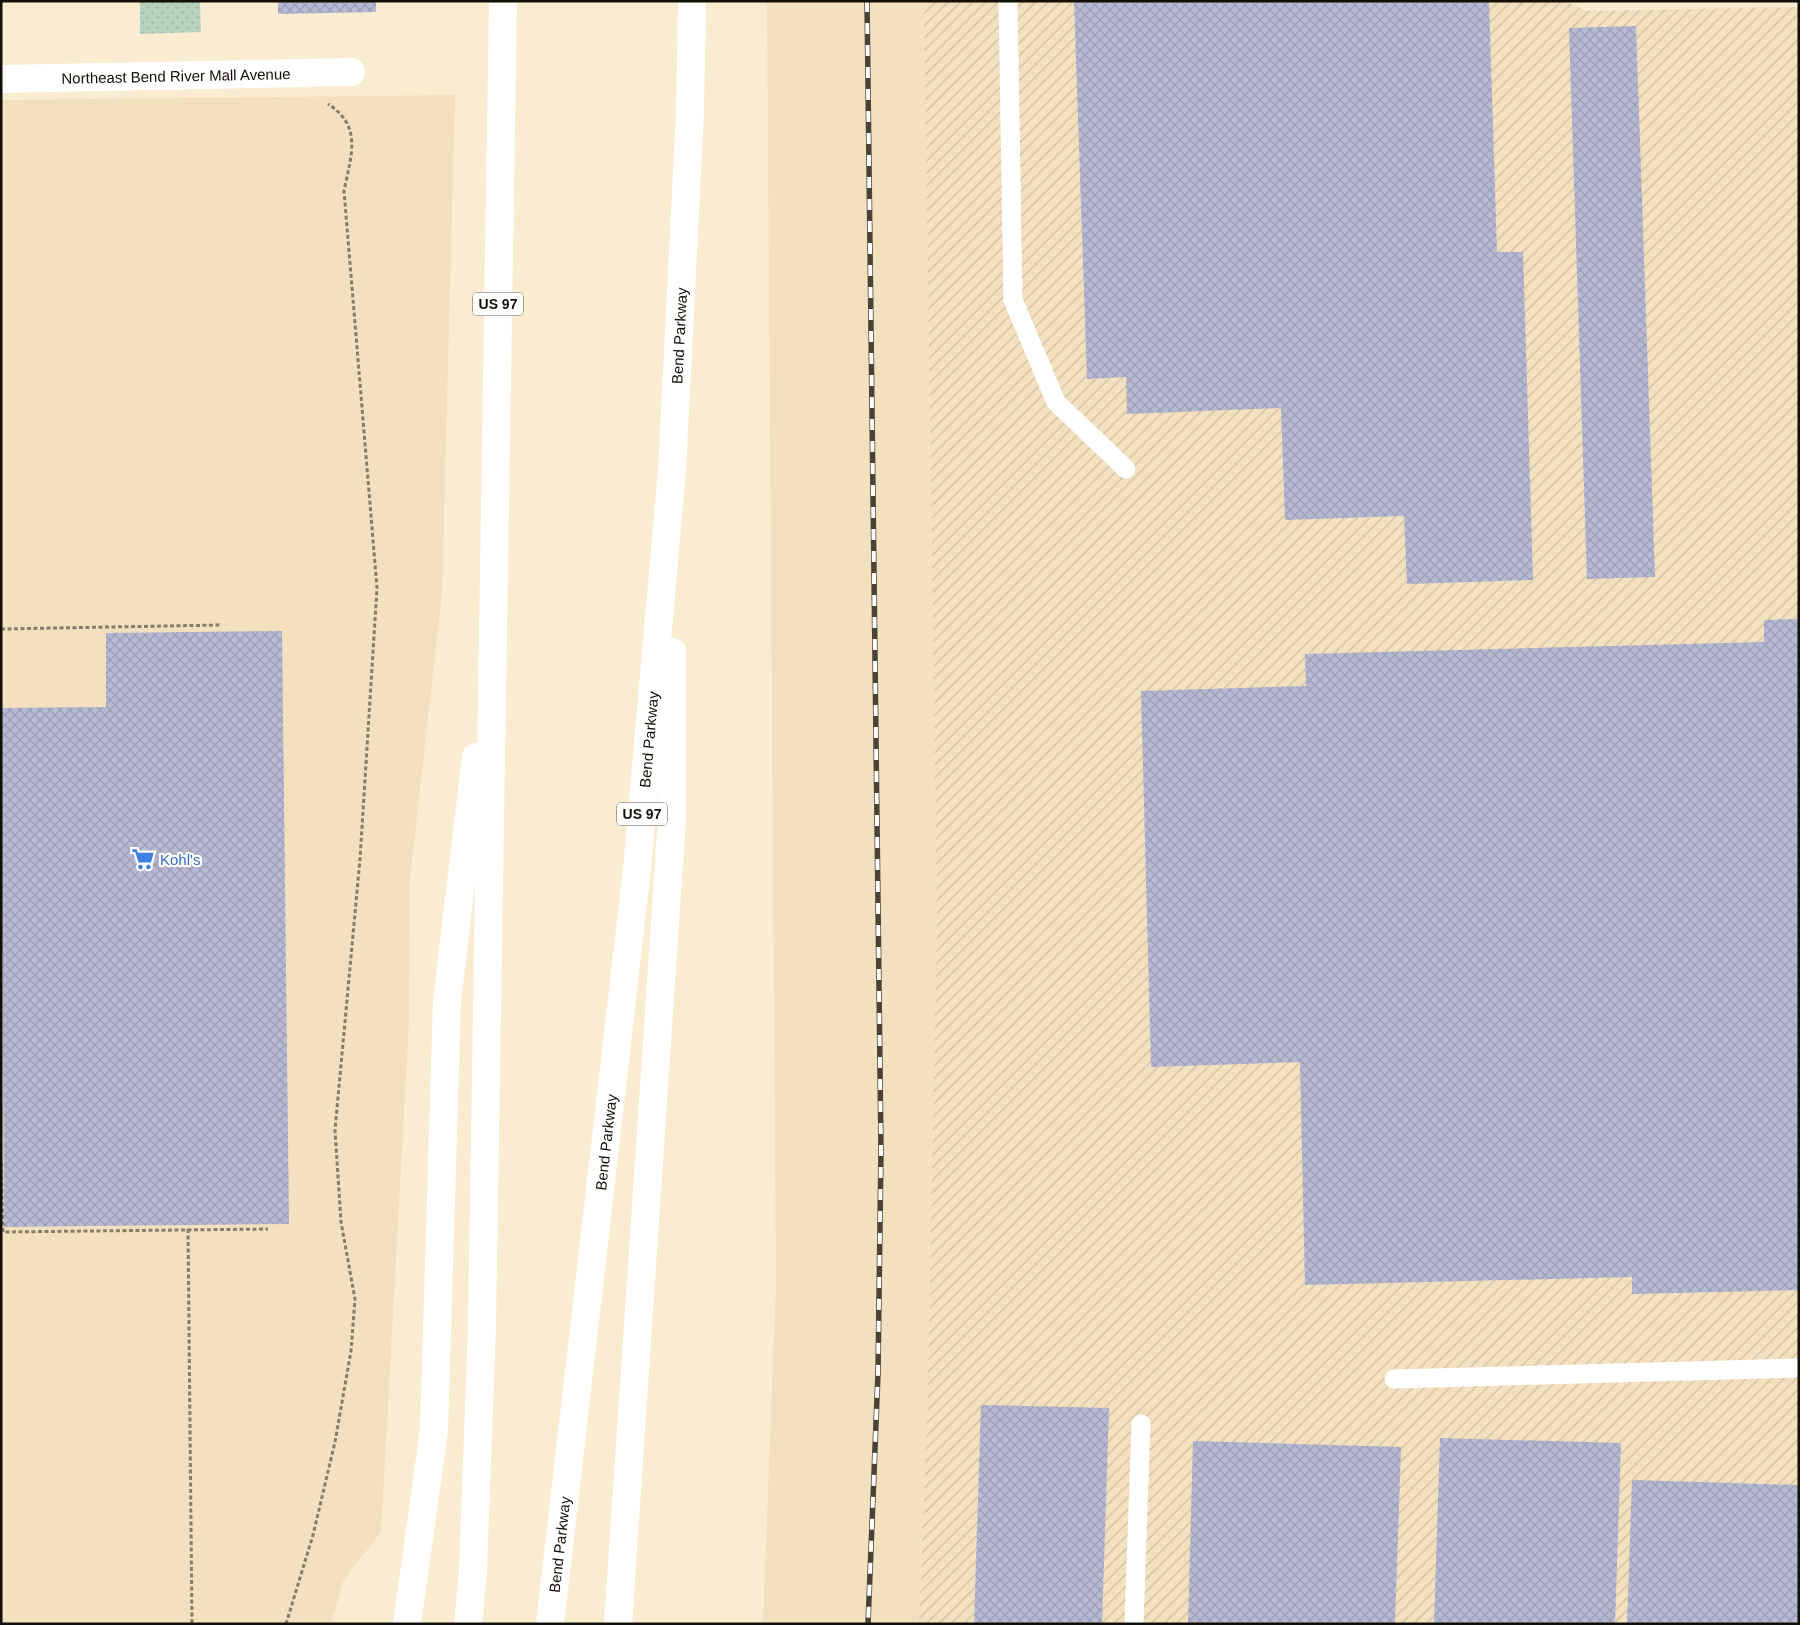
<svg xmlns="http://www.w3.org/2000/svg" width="1800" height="1625" font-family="Arial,sans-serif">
  <defs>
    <pattern id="industrial-furrows" width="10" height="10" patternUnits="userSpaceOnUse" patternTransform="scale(1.25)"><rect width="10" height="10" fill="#f2e0be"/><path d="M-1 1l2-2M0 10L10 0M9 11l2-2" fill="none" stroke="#cfbfa2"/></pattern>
    <pattern id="park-dots" width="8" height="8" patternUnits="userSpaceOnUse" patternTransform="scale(1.25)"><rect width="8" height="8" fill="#b6d3c0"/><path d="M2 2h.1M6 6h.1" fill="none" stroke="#9cb4a4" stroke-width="1.8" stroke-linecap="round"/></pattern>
    <pattern id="building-cross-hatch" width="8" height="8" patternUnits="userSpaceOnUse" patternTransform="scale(1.25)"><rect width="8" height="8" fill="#b6b9d4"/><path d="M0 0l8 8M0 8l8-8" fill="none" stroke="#9c9eb4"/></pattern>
  </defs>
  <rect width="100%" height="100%" fill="#faecd0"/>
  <!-- built -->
  <path fill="#f2e0be" d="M767 1H924L937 916 927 1426 919 1624H763L776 1283Z
    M455 95 442 593 410 879 409 1021 381 1532 343 1581 331 1624H1V100Z"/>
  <!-- industrial -->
  <path fill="url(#industrial-furrows)" d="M924 1H1565L1587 11 1799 7V1624H919L927 1426 937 916Z"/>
  <!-- park -->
  <path fill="url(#park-dots)" d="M140 1H200L201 32 140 34Z"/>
  <!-- building -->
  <path fill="url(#building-cross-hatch)" d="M278 1H376V12L278 14Z
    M1074 1H1489L1497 252H1523L1533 580 1407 584 1404 516 1285 520 1281 408 1127 414 1126 377 1087 379Z
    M1636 26 1655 577 1587 579 1569 28Z
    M1799 619V1290L1632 1294V1277L1305 1285 1300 1062 1151 1067 1141 691 1306 686 1305 654 1764 642V620Z
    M282 631 289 1224 4 1227 1 708 106 707V633Z
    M981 1405 1109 1408 1102 1624H974Z
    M1440 1438 1621 1443 1615 1624H1434Z
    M1193 1441 1401 1447 1395 1624H1188Z
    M1632 1480 1799 1485V1624H1627Z"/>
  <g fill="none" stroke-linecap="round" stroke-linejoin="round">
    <!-- path -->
    <path stroke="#867d6a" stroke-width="3" stroke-dasharray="4 2.5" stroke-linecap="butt" d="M1 629 221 625
      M1 1163 3 1232 268 1229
      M188 1229 192 1624
      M286 1624 313 1535 335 1442 351 1351 355 1299 341 1222 335 1130 360 859 377 588 344 191C351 156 363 126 328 104"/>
    <!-- lane -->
    <path stroke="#fff" stroke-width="19" d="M1008 1 1013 300 1056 402 1126 469
      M1394 1379 1799 1368
      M1134 1624 1141 1424"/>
    <!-- street -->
    <path stroke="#fff" stroke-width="28" id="s1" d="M1 79 351 72"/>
    <!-- highway -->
    <g stroke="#fff" stroke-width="28">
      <path d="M407 1624 434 1430 447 1001 476 757"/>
      <path d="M468 1624 473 1571 482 1326 503 1"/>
      <path id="s2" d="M550 1624 637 869 672 470 690 113 692 1"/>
      <path d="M618 1624 672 818V652"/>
    </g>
    <defs>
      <path id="rail" d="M867 1 881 1150 878 1373 868 1624"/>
    </defs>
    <!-- rail casing -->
    <use href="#rail" stroke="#494235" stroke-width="5.5"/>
    <!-- rail -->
    <use href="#rail" stroke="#fff" stroke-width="4" stroke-dasharray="11" stroke-linecap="butt"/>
  </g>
  <!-- icons -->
  <defs>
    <symbol id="supermarket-bare" viewBox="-9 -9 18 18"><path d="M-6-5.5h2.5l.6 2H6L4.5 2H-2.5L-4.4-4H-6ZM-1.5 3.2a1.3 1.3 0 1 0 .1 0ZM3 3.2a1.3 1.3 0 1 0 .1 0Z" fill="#3f7fe0" stroke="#fff" stroke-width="2.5" paint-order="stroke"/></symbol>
  </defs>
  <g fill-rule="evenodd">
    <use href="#supermarket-bare" x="127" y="843" width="32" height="32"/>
  </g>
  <g text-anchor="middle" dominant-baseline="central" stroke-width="4.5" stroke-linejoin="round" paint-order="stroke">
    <!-- shield labels -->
    <g fill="#fff" stroke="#5a5751" stroke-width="1">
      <rect x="473" y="292.5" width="50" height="23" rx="4"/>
      <rect x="617" y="802.5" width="50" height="23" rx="4"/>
    </g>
    <g font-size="14" font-weight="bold" fill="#140f06">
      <text x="498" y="304">US 97</text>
      <text x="642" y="814">US 97</text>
    </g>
    <!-- street labels -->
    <g font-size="15" fill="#140f06" stroke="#fff">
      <text stroke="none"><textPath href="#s1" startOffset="175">Northeast Bend River Mall Avenue</textPath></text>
      <text stroke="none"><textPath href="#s2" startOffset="1295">Bend Parkway</textPath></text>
      <text stroke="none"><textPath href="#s2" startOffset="890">Bend Parkway</textPath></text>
      <text stroke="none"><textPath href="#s2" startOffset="485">Bend Parkway</textPath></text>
      <text stroke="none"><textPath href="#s2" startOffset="80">Bend Parkway</textPath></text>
    </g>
    <!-- shop labels -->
    <g font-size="15" fill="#366cbe" stroke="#fff" text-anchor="start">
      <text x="160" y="859">Kohl's</text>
    </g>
  </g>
  <!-- border -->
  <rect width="1800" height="1625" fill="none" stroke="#140f06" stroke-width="5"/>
</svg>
